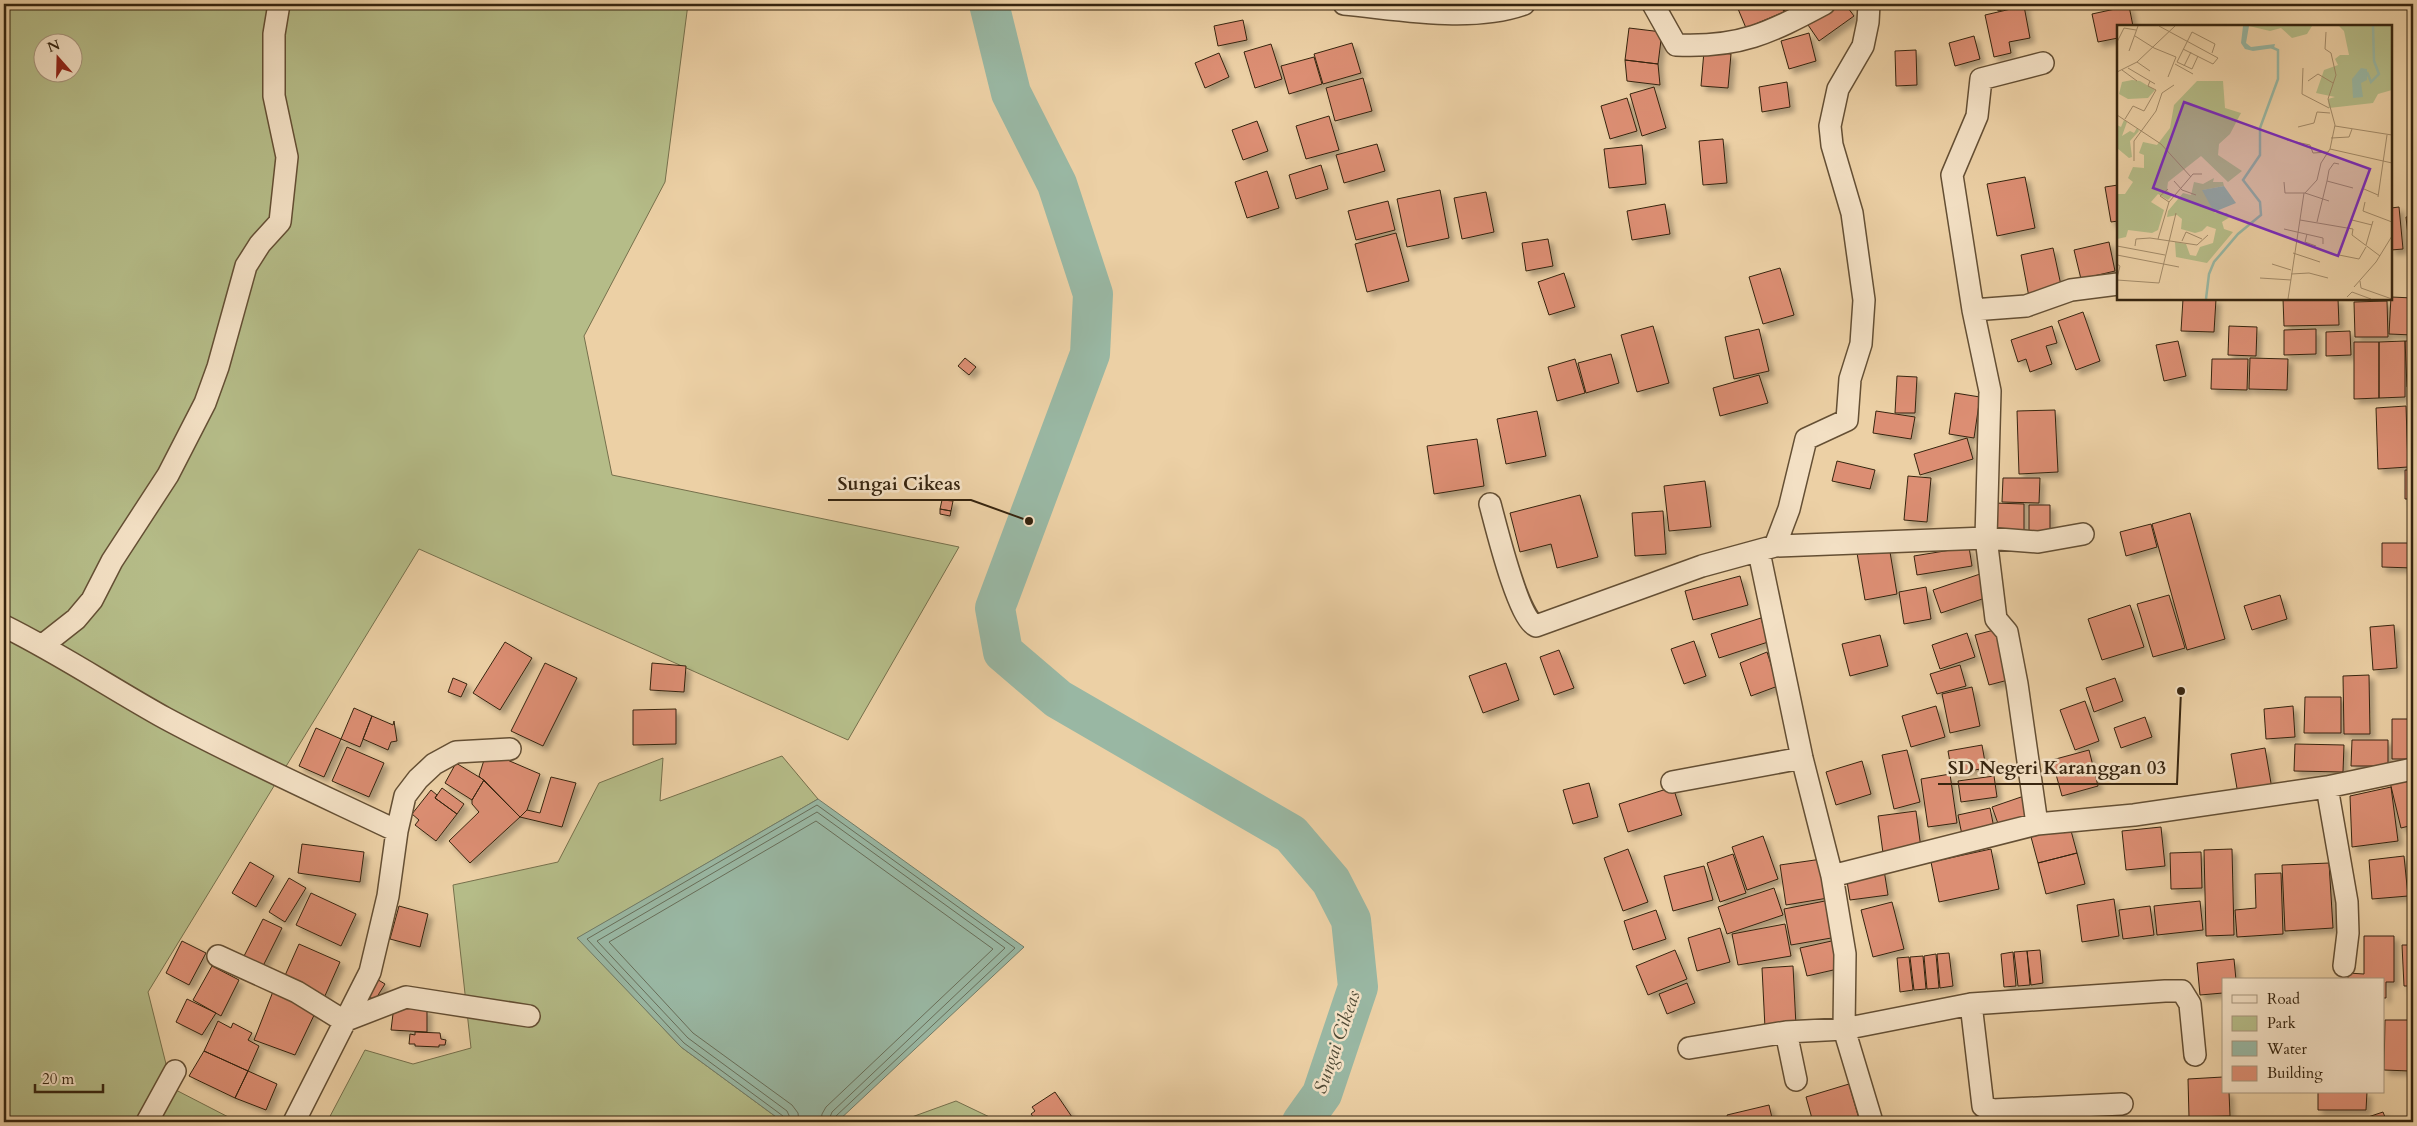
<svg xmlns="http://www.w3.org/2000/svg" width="2417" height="1126" font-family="Cardo,serif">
  <defs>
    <filter id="shadow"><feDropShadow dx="4.5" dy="4.5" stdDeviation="2.5" flood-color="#0004"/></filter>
  </defs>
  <rect width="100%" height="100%" fill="#ecd0a5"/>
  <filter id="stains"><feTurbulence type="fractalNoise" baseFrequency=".004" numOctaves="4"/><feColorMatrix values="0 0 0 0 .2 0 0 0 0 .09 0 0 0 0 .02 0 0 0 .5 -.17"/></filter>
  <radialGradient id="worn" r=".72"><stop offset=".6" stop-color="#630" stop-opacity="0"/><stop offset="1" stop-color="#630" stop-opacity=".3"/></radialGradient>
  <!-- green -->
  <path fill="#b5bc88" stroke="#76704c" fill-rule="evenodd" d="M4 4H688L665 182 584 336 612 475 959 547 848 740 419 549 148 992 172 1088 238 1122H4ZM42 42H72V72H42Z
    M782 756 818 799 578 938 681 1047 783 1122H327L365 1050 413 1064 471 1048 453 885 558 862 599 783 663 758 660 801Z
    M956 1101 1000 1122H898Z"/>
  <!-- water -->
  <path fill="#99b7a3" stroke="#717c68" d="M818 799 1024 947 837 1122H783L681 1047 577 938Z"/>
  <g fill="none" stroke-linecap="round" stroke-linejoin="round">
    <!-- shore -->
    <path stroke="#686e59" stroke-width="1" d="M785 1122 783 1116 684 1043 587 939 817 805 1015 948 836 1116 834 1122
      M792 1122 787 1111 688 1038 597 941 817 812 1005 948 832 1112 828 1122
      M799 1122 798 1113 792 1105 693 1033 609 942 816 821 993 949 826 1107 822 1114 821 1122"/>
    <!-- river -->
    <path stroke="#99b7a3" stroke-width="40" d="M989 4 1011 93 1057 184 1093 294 1090 354 995 608 1003 652 1058 699 1291 834 1331 881 1351 920 1358 987 1322 1094 1302 1122"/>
  </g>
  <!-- building -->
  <path fill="#dc8e73" stroke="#36240f" filter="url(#shadow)" d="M1736 4H1781L1784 12 1746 28Z
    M1782 4H1805L1785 12Z
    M1832 4H1845L1854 16 1819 41 1806 22Z
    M1997 4H2029L1998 11Z
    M2024 6 2030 38 2009 42 2011 53 1994 57 1985 15Z
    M2129 6 2133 26H2118V38L2098 42 2092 14Z
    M1243 20 1247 40 1218 46 1214 26Z
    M1629 28 1662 32 1658 64 1625 60Z
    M1809 33 1816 61 1789 69 1781 41Z
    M1974 36 1980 59 1955 66 1949 43Z
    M1352 43 1361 73 1323 84 1314 54Z
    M1271 44 1282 79 1255 88 1244 52Z
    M1916 50 1917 85 1896 86 1895 51Z
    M1704 51 1731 54 1728 88 1701 86Z
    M1219 53 1229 77 1205 88 1195 63Z
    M1314 57 1322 84 1289 94 1281 66Z
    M1625 60 1658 64 1660 85 1627 81Z
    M1363 78 1372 111 1335 121 1326 88Z
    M1787 82 1790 107 1762 112 1759 87Z
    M1654 87 1666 128 1642 136 1630 94Z
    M1627 98 1637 131 1610 139 1601 106Z
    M1329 116 1339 150 1306 159 1296 126Z
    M1257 121 1268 151 1243 160 1232 130Z
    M1723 139 1727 183 1703 185 1699 141Z
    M1377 144 1385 171 1344 183 1336 155Z
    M1642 145 1646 184 1609 188 1604 149Z
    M1321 165 1328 189 1296 199 1289 175Z
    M1267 171 1279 208 1247 218 1235 182Z
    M2025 177 2035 228 1997 236 1987 184Z
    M2118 185V221L2111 222 2105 187Z
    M1440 190 1449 238 1407 247 1397 199Z
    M1486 192 1494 232 1462 239 1454 198Z
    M1388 201 1395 230 1356 240 1348 211Z
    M1665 204 1670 234 1632 240 1627 211Z
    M2399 207 2403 249 2391 250V208Z
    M2413 216V245H2409L2406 217Z
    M1396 233 1409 281 1367 292 1355 244Z
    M1548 239 1553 266 1526 271 1522 243Z
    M2109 242 2115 271 2081 279 2074 250Z
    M2053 248 2062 290 2029 297 2021 255Z
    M1780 268 1794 315 1763 324 1749 277Z
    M1564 273 1575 307 1549 315 1538 282Z
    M2391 297 2413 298V335L2389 334Z
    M2183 299H2216L2214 332 2181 331Z
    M2283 299H2338L2339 325 2284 326Z
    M2387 301 2388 337H2355L2354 302Z
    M2083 312 2100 361 2076 370 2058 321Z
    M1653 326 1669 383 1637 392 1621 335Z
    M2052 326 2057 343 2046 346 2052 364 2030 372 2026 359 2018 362 2011 340Z
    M2229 326 2257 327 2256 356 2228 355Z
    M1759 329 1769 371 1734 379 1725 337Z
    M2316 329V354L2284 355V330Z
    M2350 331 2351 355 2326 356V332Z
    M2178 341 2186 376 2164 381 2156 345Z
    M2405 341V397L2379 398V342Z
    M2405 341H2413V387H2407Z
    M2354 342H2379V398L2354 399Z
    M1611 354 1619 383 1586 393 1578 363Z
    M965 358 976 367 969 375 958 366Z
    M2250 358 2288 359 2287 390 2249 389Z
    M1575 359 1585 393 1557 401 1548 367Z
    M2212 359H2248L2247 390 2211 389Z
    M1759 375 1768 403 1720 416 1713 388Z
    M1897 376 1917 377 1915 413H1895Z
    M1955 393 1980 397 1974 438 1949 434Z
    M2406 406 2408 467 2378 469 2376 408Z
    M2055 410 2058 472 2019 474 2017 411Z
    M1537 411 1546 456 1506 464 1497 419Z
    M1876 411 1915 417 1911 439 1873 433Z
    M2409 422H2413V465H2410Z
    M1967 438 1973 459 1920 475 1914 454Z
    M1477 439 1484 486 1434 494 1427 446Z
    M1837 461 1875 470 1870 489 1832 481Z
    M2405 470H2413V499H2405Z
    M1908 476 1931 478 1927 522 1904 520Z
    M2003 478H2040L2039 503 2002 502Z
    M1705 481 1711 527 1669 531 1664 486Z
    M1580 495 1598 557 1557 568 1551 544 1520 552 1510 513Z
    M942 500 953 501 951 511 940 509Z
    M1994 503 2024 504V536H1994Z
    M2408 504H2413V539H2408Z
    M2029 505H2050V536H2029Z
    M940 509 951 511 950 516 940 514Z
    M1663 511 1666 554 1635 556 1632 513Z
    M2190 513 2225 639 2187 650 2152 524Z
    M2151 524 2157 547 2126 556 2120 532Z
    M2382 543H2413V568L2382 567Z
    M1889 546 1897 594 1865 600 1856 547Z
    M1969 547 1972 566 1917 575 1914 556Z
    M1983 573 1991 596 1941 613 1933 590Z
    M1740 576 1748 605 1693 620 1685 591Z
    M1926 587 1931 619 1904 624 1899 592Z
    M2169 595 2185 648 2153 657 2137 604Z
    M2280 595 2287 619 2252 630 2244 606Z
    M2130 605 2144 647 2102 660 2088 619Z
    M1761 618 1768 642 1719 658 1711 634Z
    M2394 625 2397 668 2373 670 2370 627Z
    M1998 629 2012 679 1989 685 1975 635Z
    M1967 633 1975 657 1940 669 1932 645Z
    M1880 635 1888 666 1850 676 1842 644Z
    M1694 641 1706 676 1684 684 1671 649Z
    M505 642 532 658 500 710 473 693Z
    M1559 650 1574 688 1554 695 1540 657Z
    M1767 652 1778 686 1751 696 1740 663Z
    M545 663 577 678 543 746 511 731Z
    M652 663 686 666 684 692 650 690Z
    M1506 663 1519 700 1483 713 1469 676Z
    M1960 665 1966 686 1937 694 1930 674Z
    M2369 675 2370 734H2344L2343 676Z
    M453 678 467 684 461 697 448 692Z
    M2115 678 2123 701 2094 712 2086 688Z
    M1972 687 1980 726 1950 733 1942 694Z
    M2305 697H2341V733H2304Z
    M2085 701 2099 741 2075 750 2060 710Z
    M1936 706 1945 737 1911 747 1902 716Z
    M2293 706 2295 737 2266 739 2264 709Z
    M354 708 372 716 360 747 341 739Z
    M676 709V744L633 745V710Z
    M372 716 393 725 394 721 397 741 391 742 388 750 363 739Z
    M2145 717 2152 737 2121 748 2114 728Z
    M2392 719H2413V759H2392Z
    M316 728 341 739 324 777 299 766Z
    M2352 740H2388V766H2351Z
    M2295 744 2344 745 2343 772 2294 771Z
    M1982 745 1986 768 1952 774 1948 751Z
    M347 747 384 763 369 797 332 781Z
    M2265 748 2272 789 2238 794 2231 754Z
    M1907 750 1920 802 1894 809 1882 755Z
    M2089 750 2098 786 2062 796 2052 760Z
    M505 759 540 774 527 810 520 817 479 776 484 760Z
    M1862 761 1871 794 1836 805 1826 772Z
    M456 763 484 780 472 800 445 783Z
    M2413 773V825L2401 828 2389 778Z
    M1950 774 1957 823 1928 827 1921 779Z
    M1994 776 1997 797 1961 802 1958 781Z
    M551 777 576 783 562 827 520 817 527 810 540 813Z
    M484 780 520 817 470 863 449 841 479 812 472 804V800Z
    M1589 783 1598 817 1573 824 1563 790Z
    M1673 787 1682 815 1628 832 1619 804Z
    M2391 787 2398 841 2352 847 2350 796Z
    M442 788 464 804 457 814 435 798Z
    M431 790 437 795 435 798 457 814 436 841 415 825 419 820 412 814Z
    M2024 796 2031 817 2000 829 1992 807Z
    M1990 808 1994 828 1962 835 1958 815Z
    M1916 811 1921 848 1883 853 1878 816Z
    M2070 827 2077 853 2038 863 2031 837Z
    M2161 827 2165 866 2126 870 2122 831Z
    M1763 836 1778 879 1747 890 1732 847Z
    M302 844 364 852 360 882 298 873Z
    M1628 849 1648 902 1623 911 1604 858Z
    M1991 849 1999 889 1939 902 1931 862Z
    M2232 849 2234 935 2206 936 2204 850Z
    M2201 852 2202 888 2171 889 2170 853Z
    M2077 853 2085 884 2046 894 2038 863Z
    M1733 854 1746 893 1720 902 1707 863Z
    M2404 856 2408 896 2372 899 2369 860Z
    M1822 859 1828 898 1786 905 1780 865Z
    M250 862 274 876 256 907 232 893Z
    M2329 863 2333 928 2285 931 2282 865Z
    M1704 866 1713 900 1673 911 1664 876Z
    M1884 870 1888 895 1850 900 1846 875Z
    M2281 873 2283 934 2237 937 2235 910 2256 908 2255 874Z
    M289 878 306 888 285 922 269 912Z
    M1774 888 1783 915 1727 934 1718 907Z
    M311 893 356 914 341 946 296 925Z
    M2114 899 2119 936 2082 942 2077 905Z
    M1830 900 1837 937 1791 945 1784 909Z
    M2200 901 2203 930 2157 935 2154 906Z
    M1892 902 1904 949 1873 957 1861 910Z
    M399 906 428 914 420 947 390 939Z
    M2150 906 2154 935 2123 939 2119 910Z
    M1656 910 1666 939 1633 950 1624 921Z
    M263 919 282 928 262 968 243 958Z
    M1785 924 1791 956 1738 965 1732 934Z
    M1720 928 1730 962 1697 971 1688 938Z
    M2364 936H2394V982H2386V998H2383V980H2348V973L2364 974Z
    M1836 940 1842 968 1807 976 1800 948Z
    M182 941 206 953 189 985 166 973Z
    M299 944 340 962 324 998 283 980Z
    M2402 945H2413V986H2404Z
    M1675 950 1687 979 1648 995 1636 966Z
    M2040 950 2043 983 2031 985 2027 951Z
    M2027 951 2030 985 2018 986 2014 952Z
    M2013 952 2016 986 2004 987 2001 954Z
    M1949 953 1953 986 1940 988 1937 954Z
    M1936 954 1939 988 1927 989 1924 956Z
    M1923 956 1926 989 1914 990 1910 957Z
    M1909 957 1913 990 1900 992 1897 958Z
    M2234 959 2236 980H2223V993L2200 995 2197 963Z
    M212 966 239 980 221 1016 193 1000Z
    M1793 966 1796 1026 1765 1028 1762 968Z
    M375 978 385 984 375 1000 365 995Z
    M1687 983 1695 1003 1667 1014 1659 994Z
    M274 989 317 1009 295 1055 254 1040Z
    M187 999 216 1013 202 1035 176 1022Z
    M394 1006 427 1009V1032L391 1030Z
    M2385 1020H2411L2410 1071 2384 1070Z
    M218 1021 231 1028 233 1023 252 1033 248 1040 259 1046 248 1071 204 1051Z
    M415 1032 440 1033 441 1039 446 1040 445 1045H439V1047L415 1046V1044H409L410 1034 415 1035Z
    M204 1051 248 1071 235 1098 189 1076Z
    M248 1071 277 1084 266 1110 235 1098Z
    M2223 1077V1092H2229L2230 1116 2189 1117 2188 1079Z
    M1849 1084 1860 1122H1813L1806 1097Z
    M1055 1092 1072 1117 1064 1122H1037L1031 1114 1035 1111 1032 1107Z
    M2318 1092H2367L2366 1110H2318Z
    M1769 1105 1773 1122H1729L1727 1115Z
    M2383 1112 2387 1122H2353Z
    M2122 1115V1122H2083L2082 1118Z
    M2240 1119H2282V1122H2240Z"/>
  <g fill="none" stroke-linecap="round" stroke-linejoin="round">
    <defs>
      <path id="minor" d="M1344 4C1399 9 1471 23 1524 4
        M1653 4 1676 45C1739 48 1770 33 1824 4
        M1973 310 1952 175 1977 116 1981 79 2043 63
        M1490 504C1496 526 1518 618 1536 626L1702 566 1775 546 1789 509 1806 439 1847 420 1850 379 1861 344 1864 300 1852 213 1832 145 1830 126 1838 89 1863 46 1868 22 1869 4
        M1775 546 1986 538 2038 542 2083 534
        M1759 552 1802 758 1832 876 1845 954 1844 1029 1872 1122
        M4 626C59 653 111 688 165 718 241 759 319 794 397 831
        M43 645 76 619 92 600 112 561 168 475 205 403 218 367 246 266 260 244 280 222 287 157 274 96V34L279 4
        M1672 782 1802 758
        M2327 787 2347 902 2348 933 2344 966
        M2037 824 2017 684 2007 632 1996 619 1986 538 1990 391 1973 310 2026 306 2071 290 2118 284
        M1832 876 2037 824 2134 815 2327 787 2413 769
        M218 956 297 992 344 1021 406 997 529 1016
        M1971 1004 1983 1106 1993 1110 2122 1104
        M1786 1032 1796 1080
        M1689 1048 1786 1032 1844 1029 1971 1004 2165 991H2182L2190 1004 2195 1055
        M147 1122 175 1071
        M294 1122 370 972 388 896 397 831 405 796 418 779 434 764 456 752 510 749"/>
    </defs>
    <!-- minor casing -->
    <use href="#minor" stroke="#644f34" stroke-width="24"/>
    <!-- minor -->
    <use href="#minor" stroke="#f3e0c4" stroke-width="21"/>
  </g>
  <g text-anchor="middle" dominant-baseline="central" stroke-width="5" stroke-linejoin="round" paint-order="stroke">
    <!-- water labels -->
    <g font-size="19" font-style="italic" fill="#4f4934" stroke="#f3e0c4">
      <text transform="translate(1337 1042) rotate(-71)">Sungai Cikeas</text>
    </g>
  </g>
  <!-- overview -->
  <g transform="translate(2117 25)">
    <rect width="275" height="275" fill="#ecd0a5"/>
    <path d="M132 1H195L190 9 175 13 164 3 153 6ZM222 1H275V65L261 69 256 78 212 83 211 74 218 72 199 68 207 45 221 40 218 34 223 30H232L227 6ZM15 55 23 56 38 65 31 73 11 74 2 69 5 57ZM80 56H106L108 83 124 88 113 109 102 119 101 130 125 146 111 157 84 131 51 157 50 165 55 171 51 175 41 169 34 177 47 185 41 205 35 208 11 205 9 212 0 214V169H8L16 157 11 153 16 142 27 143V130L22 128 26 117 40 120 53 103 57 80ZM7 95 10 97 5 111 13 106 17 108 20 103 22 106 13 116 15 132 12 133 0 123V100L4 102ZM97 153 96 157H106L107 161 86 165 98 188H110L113 192 105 197 107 204 116 207 90 238 59 232 58 217 69 219 73 230 79 231 83 222 96 218 99 204 90 201 85 206 78 208 64 204 65 194 60 190 50 192 51 186 66 168 74 170 77 157 86 159Z" fill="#b5bc88"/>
    <path d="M126 1H132L129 18 134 22 158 19 157 23 136 26 128 24 124 18ZM244 43 250 44V55L244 58 246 72 236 73 235 54ZM107 161 119 178 97 187 85 165Z" fill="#99b7a3"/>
    <path fill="none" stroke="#99b7a3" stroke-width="2.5" d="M250 47 254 57 262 49 257 36 256 1M89 274 92 249 97 237 121 209 144 190 143 177 126 155 143 130V103L161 54V25L154 22"/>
    <path fill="none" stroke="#a38b69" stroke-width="1" d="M42 1 101 33 96 39 66 24M18 11 37 23M0 17 7 3 19 5M37 23 59 32 51 52M12 26 21 1M81 31 75 44 60 37 75 7 98 19 95 28M20 37 33 46M58 39 76 49M67 41 74 27M11 43 38 59M186 43 185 69 212 83M5 45 20 56M0 47 20 37 58 1M191 56 201 49 216 58M0 90 44 119 74 152M8 94 16 81 27 86 39 65 31 61 33 56M218 101 275 110M181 102 197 98 200 87 213 88M214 113 232 112 235 104M170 115 193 120 196 128 211 127M213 124 275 138M17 136V116L39 86 45 68 57 60M57 156 65 165 79 170M210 156 212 145 217 138 222 139M167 157 168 168H188L200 155 204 138 213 124 218 100 211 74 219 50 214 28 208 24 209 7M51 164 43 171 52 177M247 164 261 170M188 168 212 176M261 172 270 110M248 177 246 186 275 197M183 195 236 204 235 210 263 231M235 195 255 200M200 197 210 156 236 163M167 204 206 213V219M190 209 188 217 199 221M41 214 52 177 76 149H85M65 216 69 207 85 214M249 220 256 196M0 221 48 230M18 221 19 214 33 213 80 220 91 210M176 228 203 237M0 230 62 242M222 230 242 234 249 222M0 239 3 241 0 253M155 239 174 245M174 249 192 248 211 253M143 253 174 255M0 255 42 258 59 188M243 256 244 263 275 274M237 262 259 237 275 211M230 272 235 267 254 274M171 274 187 168"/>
    <path fill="#7b2cbf" fill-opacity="0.15" stroke="#7b2cbf" stroke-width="2.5" d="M67 77 253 144 221 231 36 163Z"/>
    <rect width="275" height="275" fill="none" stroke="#36240f" stroke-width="2.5"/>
  </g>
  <!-- callouts -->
  <path fill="none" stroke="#36240f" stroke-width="2" d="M1029 521L971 500H828M2181 691L2177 784H1938"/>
  <g fill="#36240f" stroke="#f3e0c4" stroke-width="2">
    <circle cx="1029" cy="521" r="5"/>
    <circle cx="2181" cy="691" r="5"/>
  </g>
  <g font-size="19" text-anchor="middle" font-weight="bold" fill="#36240f" stroke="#f3e0c4" stroke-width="5" stroke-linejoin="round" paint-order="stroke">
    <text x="899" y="490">Sungai Cikeas</text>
    <text x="2057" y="774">SD Negeri Karanggan 03</text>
  </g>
  <!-- margin -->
  <rect width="2417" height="1126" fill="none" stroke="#ecd0a5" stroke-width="20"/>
  <rect x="5" y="5" width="2407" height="1116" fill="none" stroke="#36240f" stroke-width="2.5"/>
  <rect x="10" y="10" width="2397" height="1106" fill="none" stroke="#36240f"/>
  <!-- legend -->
  <rect x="2222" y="978" width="162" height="115" fill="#f3e0c4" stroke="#a7957c"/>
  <rect x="2232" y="995" width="25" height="8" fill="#f3e0c4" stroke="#a7957c"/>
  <text x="2267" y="1004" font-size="15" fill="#36240f">Road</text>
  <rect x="2232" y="1016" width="25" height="15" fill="#b5bc88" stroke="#a7957c"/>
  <text x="2267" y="1028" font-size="15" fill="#36240f">Park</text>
  <rect x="2232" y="1041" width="25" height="15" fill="#99b7a3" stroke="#a7957c"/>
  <text x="2267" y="1054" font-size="15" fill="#36240f">Water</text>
  <rect x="2232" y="1066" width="25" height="15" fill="#dc8e73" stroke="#a7957c"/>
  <text x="2267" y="1078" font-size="15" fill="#36240f">Building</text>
  <!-- north arrow -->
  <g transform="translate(58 58) rotate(340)"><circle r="24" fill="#f3e0c4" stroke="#a7957c"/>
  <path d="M0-4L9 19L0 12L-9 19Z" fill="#8f2418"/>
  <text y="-8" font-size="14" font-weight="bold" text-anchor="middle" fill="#36240f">N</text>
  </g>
  <!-- scale -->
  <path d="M35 1084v8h68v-8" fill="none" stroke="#36240f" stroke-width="2.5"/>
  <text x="42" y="1084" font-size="15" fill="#36240f" stroke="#f3e0c4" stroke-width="4" paint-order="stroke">20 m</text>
  <rect width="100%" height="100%" filter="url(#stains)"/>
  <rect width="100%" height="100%" fill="url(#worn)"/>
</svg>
